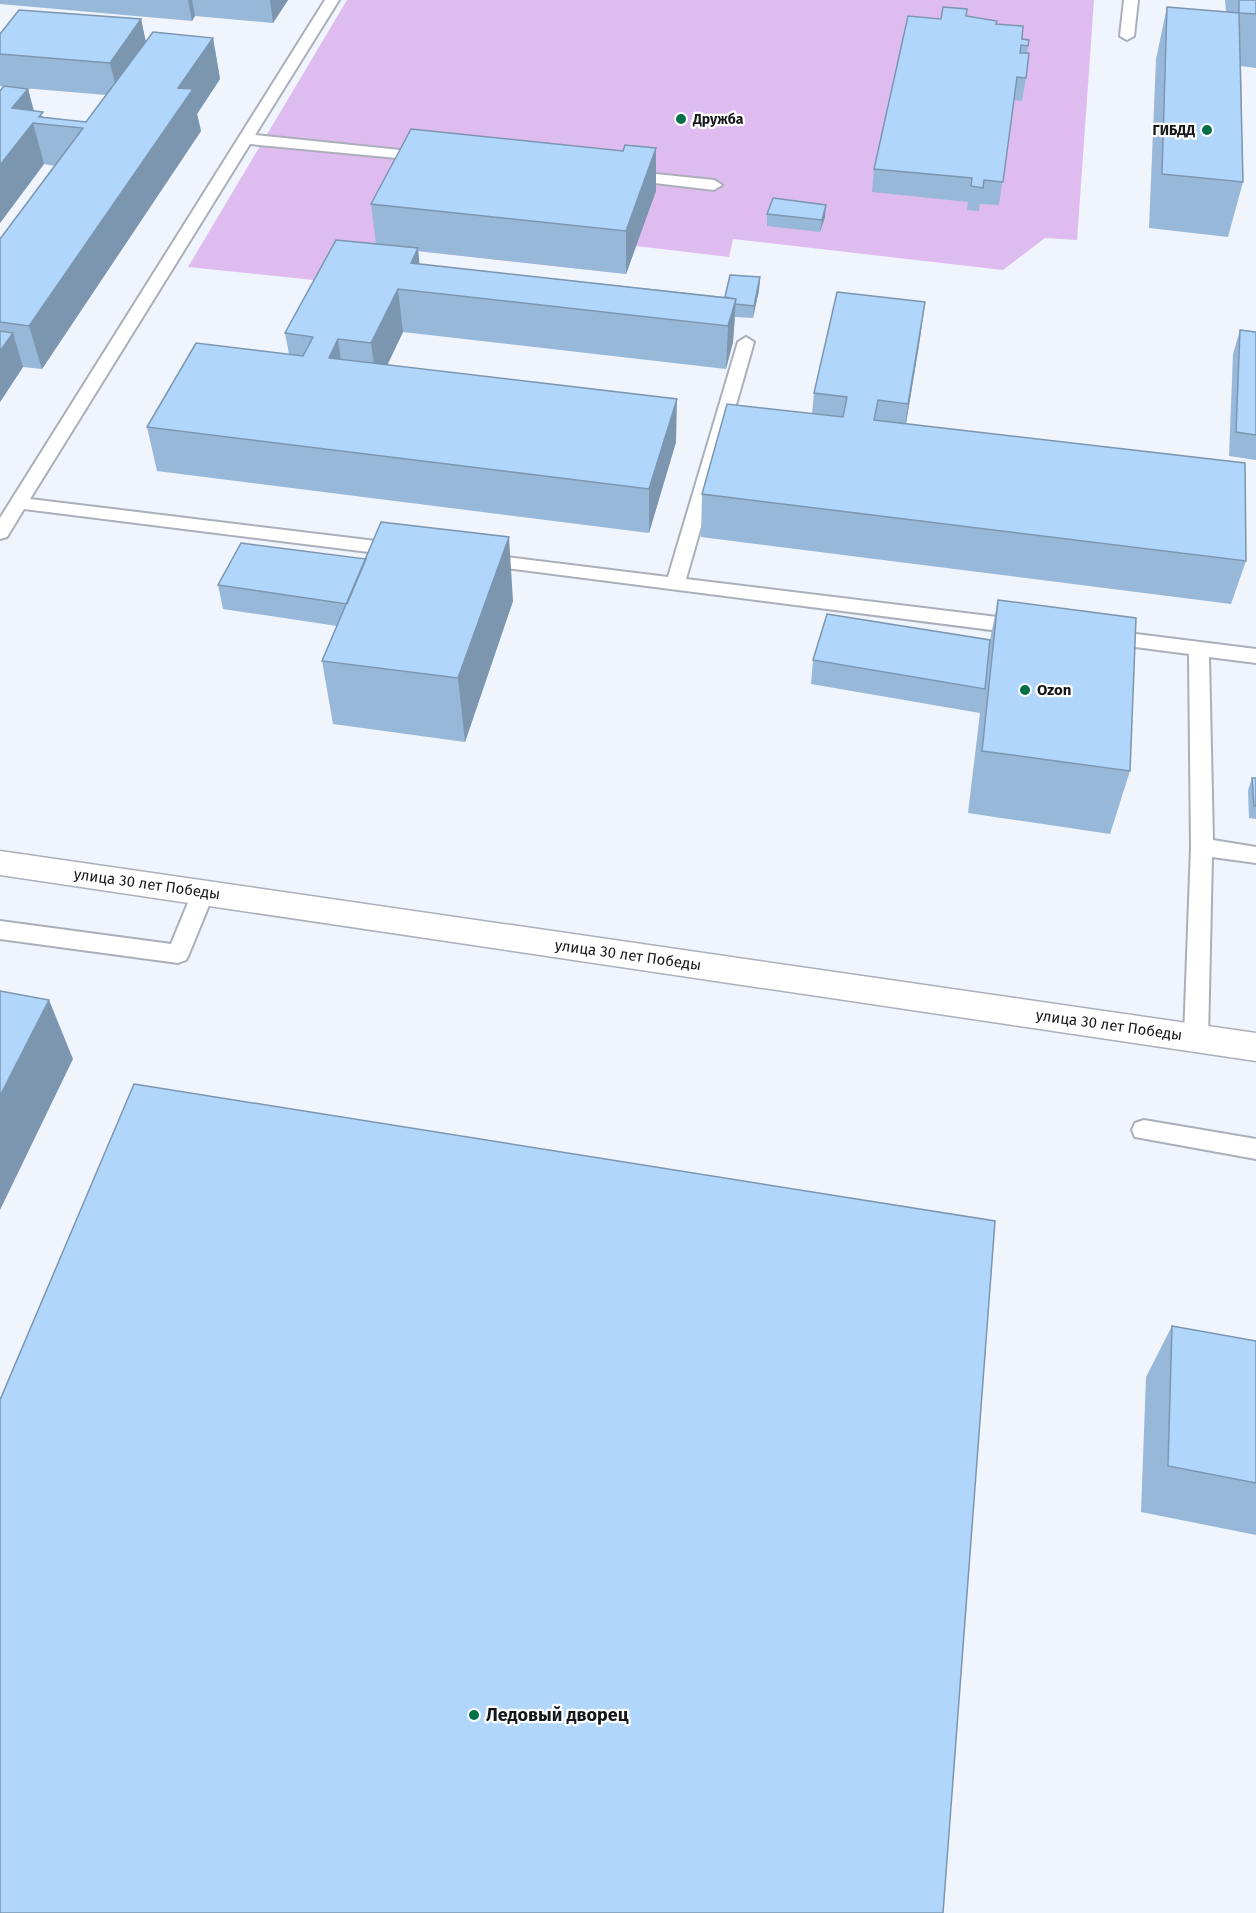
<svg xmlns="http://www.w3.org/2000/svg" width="1256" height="1913" font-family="'Fira Sans',sans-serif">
  <rect width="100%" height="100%" fill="#f0f4fd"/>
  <!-- green -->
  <path fill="#dfbcf0" d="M347 0H1094L1077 240 1045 238 1003 270 733 239 729 257 636 246 626 274 343 243 323 281 188 267Z"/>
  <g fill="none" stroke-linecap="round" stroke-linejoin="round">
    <defs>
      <path id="lane" d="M325 0H339L255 135 429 153 436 157 429 161 250 144 30 499 401 544 408 546 410 550 408 554 401 556 24 509 7 537 0 539V518Z
        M1124 0H1138L1134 36 1127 40 1120 36Z
        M626 171 714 180 722 185 714 190 621 179 618 176 621 173Z
        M746 337 754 342 686 579 1023 620 1030 622 1033 627 1030 632 1023 634 475 564 473 560 475 556 482 554 668 577 738 342Z
        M1104 630 1256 649V663L1209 657 1213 840 1256 847V863L1212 857 1208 1038 1204 1045 1196 1047 1188 1045 1184 1038 1191 847 1189 654 1097 642 1094 637 1097 632Z
        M203 885 211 887 214 893 189 954 186 960 178 963 0 939V921L171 944 192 893 195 887Z
        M1144 1120 1256 1139V1159L1135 1137 1132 1130 1135 1123Z"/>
      <path id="secondary" d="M0 851 1256 1033V1061L0 875Z"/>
    </defs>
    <!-- lane casing -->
    <use href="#lane" stroke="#abafba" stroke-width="4"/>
    <!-- secondary casing -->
    <use href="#secondary" stroke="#abafba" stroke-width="3"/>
    <!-- lane -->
    <use href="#lane" fill="#fff" fill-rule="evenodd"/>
    <!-- secondary -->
    <use href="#secondary" fill="#fff" fill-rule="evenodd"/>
  </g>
  <!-- wall -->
  <path fill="#98b8d9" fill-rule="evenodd" d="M0 0H288L273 23 195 16 192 21 0 4Z
    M1225 0H1256V68L1241 66 1243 182 1228 237 1149 228 1156 59 1167 7 1226 12Z
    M966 16 996 24 1022 39 1029 40 1027 53 1026 78 1022 101 1014 100 999 205 980 204 979 211 967 210 968 202 872 192 874 169 941 19Z
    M141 19 146 43 213 38 220 79 197 114 201 131 42 369 23 367 0 402V239L55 166 44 164 0 223V91L4 87 0 86V34ZM22 88 106 95 86 122 44 117 34 111 28 89Z
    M656 148V191L626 274 418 251 419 264 725 297 760 277 759 290 753 318 735 317 733 342 726 369 403 332 387 364 676 442 649 533 157 471 147 427 289 354 285 333 376 244 371 204 623 151Z
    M767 214 825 217 820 232 767 226Z
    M925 302 919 345 906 424 1246 561 1231 604 701 537 702 494 812 414 814 393Z
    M1240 330 1256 332V460L1229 456 1233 354Z
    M218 585 513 601 465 742 333 724 322 661 337 626 223 609Z
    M998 600 1130 771 1110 834 968 813 980 713 811 684 813 660 990 640Z
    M1252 778H1256V819L1249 818 1248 790Z
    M1172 1326 1256 1341V1535L1141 1512 1146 1377Z"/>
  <!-- shaded-wall -->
  <path fill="#7c96b0" d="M188 0H192L195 16 192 21Z
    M270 0H288L273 23Z
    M141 19 148 52 118 96 110 63Z
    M213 38 220 79 197 114 201 131 42 369 29 326 178 88Z
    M28 89 37 123H33L44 164 0 223V165L12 108Z
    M656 148V191L626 274V231Z
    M826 205 825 217 820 232 822 220Z
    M418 248 422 291 411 263Z
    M760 277 759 290 753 318 754 306Z
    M398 289 403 332 377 387 371 343Z
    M736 299 733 342 726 369 728 326Z
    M925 302 919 345 902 447 908 404Z
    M13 333 23 367 0 402V351Z
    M338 339 344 383 329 358Z
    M677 399 676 442 649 533V489Z
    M509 537 513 601 465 742 458 678Z
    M49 1000 73 1059 0 1210V1096Z"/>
  <!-- building -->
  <path fill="#b1d6fc" stroke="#7c96b0" stroke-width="1.5" d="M1239 0H1256V14L1239 13Z
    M943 7 967 9 966 16 997 21 996 24 1023 26 1022 39 1029 40 1028 46 1021 45 1020 53H1029L1026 78 1017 77 1003 182 984 180 983 188 971 186 972 178 874 169 908 16 941 19Z
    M1167 7 1239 13 1243 182 1162 174Z
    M19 10 141 19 110 63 0 54V34Z
    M153 32 213 38 178 88 193 89 29 326 0 322V239L83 128 33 123 0 165V91L4 86 28 89 12 108 43 112 39 117 86 122Z
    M411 129 623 151 625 145 656 148 626 231 371 204Z
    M773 198 826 205 822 220 767 214Z
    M336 240 418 248 411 263 736 299 728 326 398 289 371 343 338 339 329 358 677 399 649 489 147 427 196 343 303 356 313 337 285 333Z
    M730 275 760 277 754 306 735 304 736 299 725 297Z
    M837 292 925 302 908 404 878 400 874 420 1245 463 1246 561 702 494 727 404 843 417 847 397 814 393Z
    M1240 330 1256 332V435L1236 432Z
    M0 331 13 333 0 351Z
    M381 522 509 537 458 678 322 661Z
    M241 543 366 559 347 604 218 585Z
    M998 600 1136 618 1130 771 982 751Z
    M827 614 990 640 985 689 813 660Z
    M1252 778H1256V806H1254Z
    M0 991 49 1000 0 1096Z
    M134 1084 995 1221 943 1913H0V1400Z
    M1172 1326 1256 1341V1483L1168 1466Z"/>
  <!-- markers -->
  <g fill="#007049" stroke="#fff" stroke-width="2">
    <circle cx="681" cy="119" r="6"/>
    <circle cx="1207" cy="130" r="6"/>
    <circle cx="1025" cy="690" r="6"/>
    <circle cx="474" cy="1715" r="6"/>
  </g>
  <g text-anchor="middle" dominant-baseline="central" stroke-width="4.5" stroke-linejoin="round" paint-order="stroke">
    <!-- far-poi labels -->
    <g font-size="14" font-weight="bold" fill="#16171b" stroke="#fff" text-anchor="start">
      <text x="693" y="119">Дружба</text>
      <text x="1195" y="130" text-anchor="end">ГИБДД</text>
    </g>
    <!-- poi labels -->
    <g font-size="15" font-weight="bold" fill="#16171b" stroke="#fff" text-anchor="start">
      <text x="1037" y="690">Ozon</text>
    </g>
    <!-- street labels -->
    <g font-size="15" fill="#16171b" stroke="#fff">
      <text transform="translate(147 884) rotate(8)">улица 30 лет Победы</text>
      <text transform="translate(628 955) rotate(8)">улица 30 лет Победы</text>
      <text transform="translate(1109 1025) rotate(8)">улица 30 лет Победы</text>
    </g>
    <!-- near-poi labels -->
    <g font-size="18" font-weight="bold" fill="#16171b" stroke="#fff" text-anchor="start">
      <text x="486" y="1715">Ледовый дворец</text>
    </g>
  </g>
</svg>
